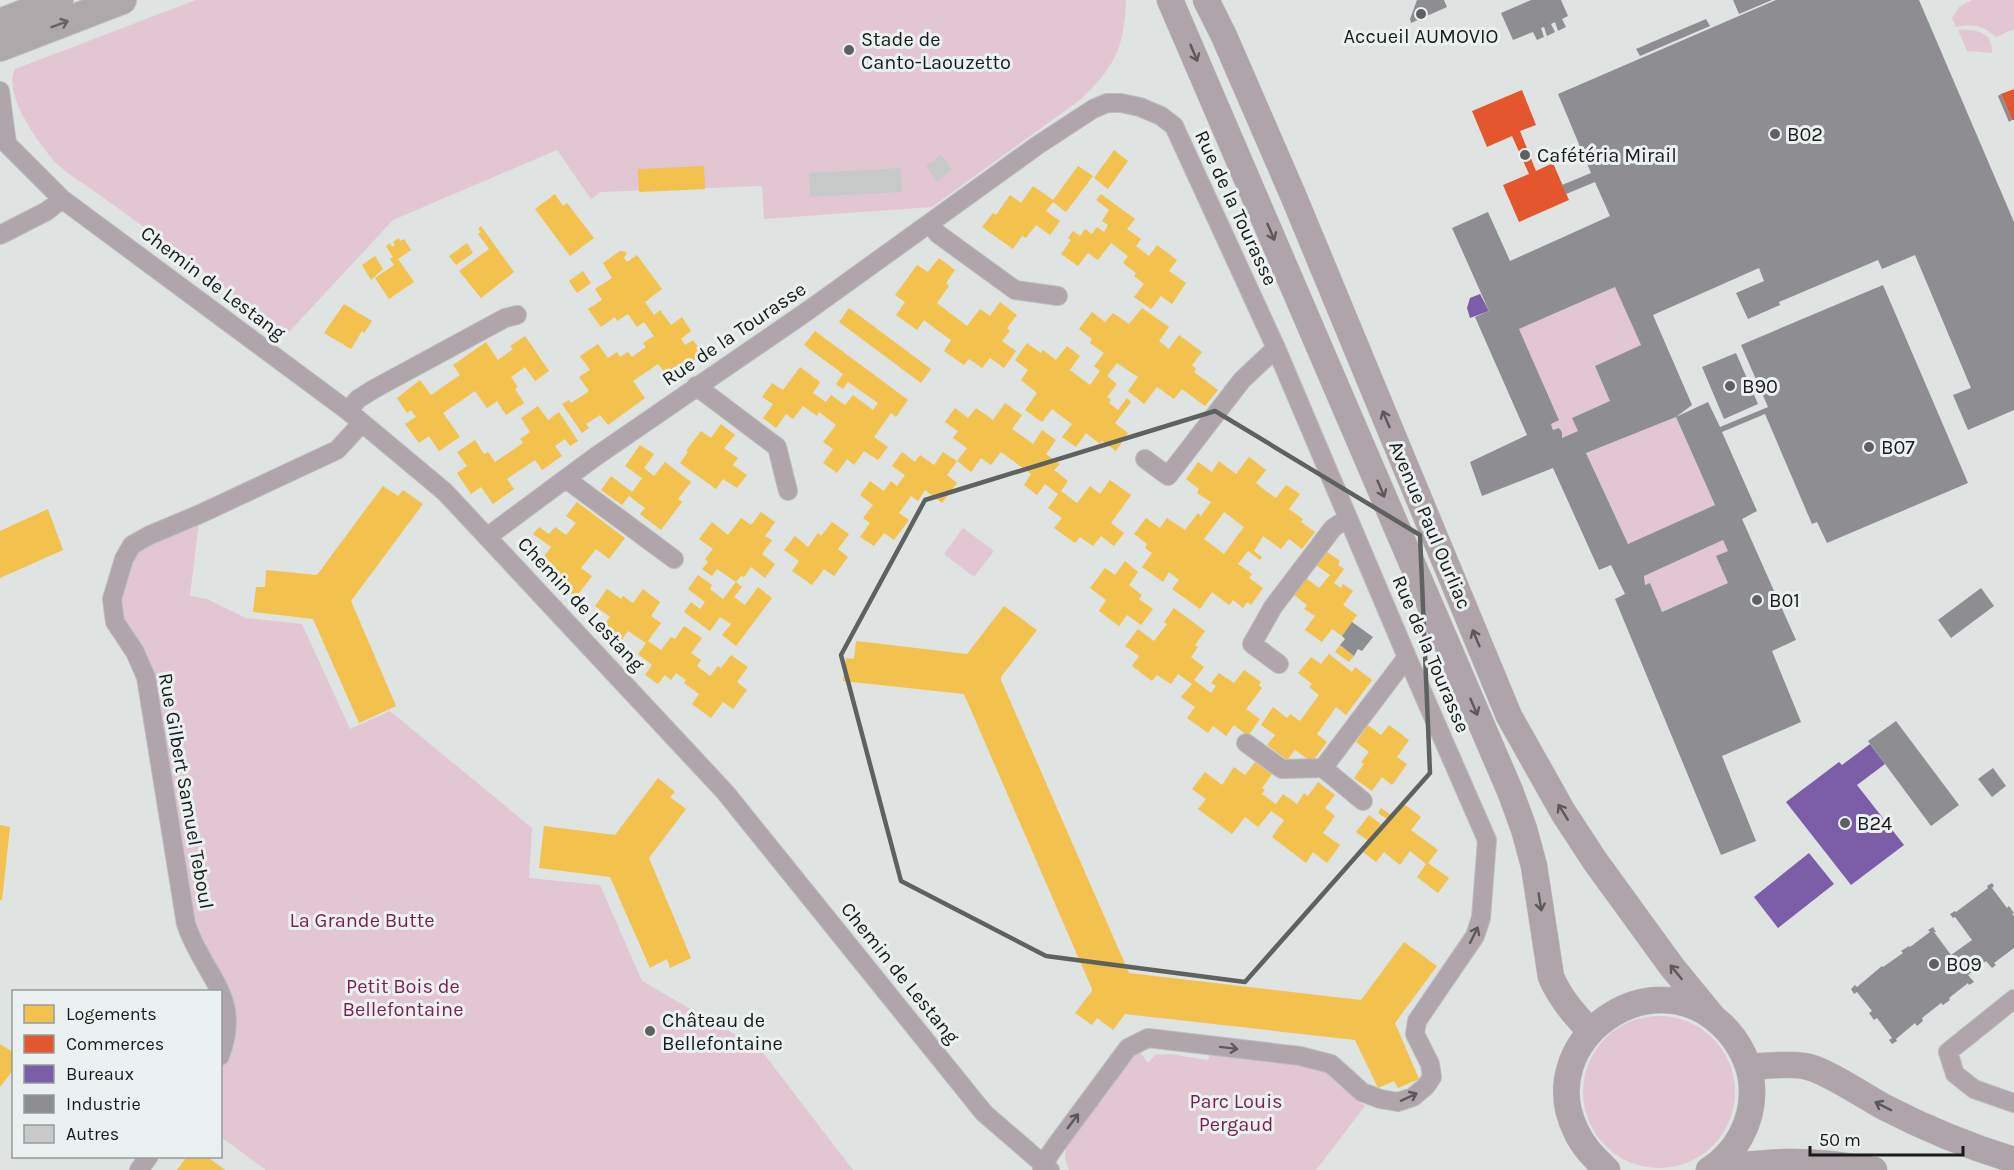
<svg xmlns="http://www.w3.org/2000/svg" width="2014" height="1170" font-family="Karla,sans-serif">
  <rect width="100%" height="100%" fill="#dfe3e1"/>
  <!-- green -->
  <path fill="#e2c7d3" d="M196 0H1126V3C1124 49 1113 69 1080 100L932 207 764 219 762 186 601 192 591 199 557 150 393 220 287 334C239 299 192 262 144 227 125 213 107 200 88 187 78 180 67 173 58 165 41 147 2 95 15 69Z
    M1972 0H2014V29L1996 37C1981 25 1975 24 1956 27L1952 18 1959 7Z
    M1958 30C1976 29 1993 32 1992 53L1967 51Z
    M1615 287 1641 345 1595 366 1610 401 1572 418 1578 431 1562 438V432L1559 428 1553 430 1551 424 1559 420 1519 329Z
    M1676 417 1715 505 1628 544 1586 453Z
    M199 521 190 596 207 599 246 618 302 624 350 729 390 711 532 828 529 878 600 885 642 981 760 1049 853 1170H266L221 1137V1066L231 1035 195 934 148 662 122 620 119 600 136 547Z
    M963 528 994 551 974 577 944 554Z
    M1723 540 1728 551 1717 556 1728 583 1662 612 1650 583 1645 585 1644 576Z
    M1583 1092a76 76 0 1 1 152 0a76 76 0 1 1-152 0Z
    M1211 1050 1323 1066 1365 1106 1316 1170H1069L1065 1159 1066 1148 1132 1056 1137 1053H1141L1148 1063 1155 1055 1170 1054 1208 1060Z"/>
  <!-- homes -->
  <path fill="#f2c14e" fill-rule="evenodd" d="M1114 150 1128 161 1108 189 1094 178Z
    M704 166 705 189 639 192 638 169Z
    M1078 166 1093 176 1066 212 1053 202 1046 211 1060 221 1050 235 1036 225 1026 238 1022 236 1013 249 982 227 993 213 996 215 1010 195 1021 203 1033 186 1053 200Z
    M555 194 563 206 567 203 594 238 570 256 535 209Z
    M1101 194 1135 219 1127 229 1141 239 1136 246 1149 256 1157 245 1177 260 1169 271 1186 283 1172 304 1161 296 1151 309 1134 297 1144 284 1134 276 1136 273 1123 263 1128 256 1111 243 1098 260 1088 253 1078 266 1061 254 1071 240 1068 238 1073 231 1080 236 1085 229 1092 234 1097 227 1104 232 1108 225 1102 221 1109 210 1096 200Z
    M481 226 514 272 481 298 459 271 489 249 478 234 481 232 478 229Z
    M399 238 400 241 404 239 411 250 398 259 414 282 389 299 375 278 394 265 390 259 393 257 386 246 390 243 392 247 395 245 393 242Z
    M467 243 473 253 456 265 449 256Z
    M620 251 627 252 624 258 627 262 637 255 662 289 645 302 654 315 660 310 671 325 682 317 691 331 681 339 685 345 693 340 703 354 681 369 679 366 666 374 658 364 633 381 645 398 608 425 600 415 586 424 589 428 582 433 562 404 569 400 571 403 589 391 579 377 590 370 580 356 598 344 608 358 617 352 620 357 628 352 632 357 646 347 643 343 654 336 644 322 637 327 628 314 617 321 615 317 601 327 588 309 602 300 595 289 612 278 603 263Z
    M375 256 383 269 371 280 362 265Z
    M939 258 955 270 946 283 949 286 937 303 967 326 980 309 990 316 1000 302 1017 315 1007 328 1010 331 1002 341 1016 351 1004 368 990 358 982 368 969 359 964 365 944 351 951 340 937 330 924 320 917 330 896 315 905 302 895 295 917 265 928 272Z
    M583 271 591 283 577 293 569 281Z
    M344 304 372 321 364 333 362 331 351 349 324 333Z
    M849 308 931 369 921 383 839 322Z
    M1142 308 1169 327 1159 341 1169 349 1179 335 1202 352 1192 365 1196 369 1194 372 1218 390 1205 406 1182 389 1174 399 1157 387 1144 404 1128 391 1138 377 1117 363 1107 376 1117 384 1107 397 1111 400 1109 403 1118 410 1127 398 1131 402 1115 423 1128 433 1116 451 1102 441 1100 444 1086 433 1076 447 1062 437 1072 424 1052 409 1042 422 1025 410 1037 393 1021 380 1028 370 1015 360 1027 343 1041 353 1043 350 1056 360 1067 346 1080 356 1070 370 1090 385 1100 371 1094 366 1104 353 1090 343 1092 339 1079 329 1092 312 1105 322 1113 313 1129 324Z
    M815 331 908 400 896 417 891 413 874 437 888 447 878 460 864 451 854 465 847 459 837 473 823 463 833 449 823 442 836 425 819 412 817 416 803 406 793 419 786 414 776 428 763 418 773 404 762 397 772 383 783 390 800 367 820 382 813 393 826 402 831 395 845 405 853 395 873 410 878 403 848 382 843 389 836 384 843 374 804 345Z
    M525 336 549 371 535 381 525 367 511 377 518 387 515 389 524 403 506 415 497 401 487 408 475 391 443 413 460 437 439 451 429 436 419 443 405 424 416 417 411 410 407 413 397 398 420 380 431 395 460 375 453 365 486 342 498 360 513 349 510 346Z
    M1005 403 1022 415 1012 429 1033 444 1042 430 1056 440 1046 454 1060 464 1054 470 1068 481 1061 491 1077 503 1090 486 1100 494 1110 480 1131 495 1111 523 1124 533 1114 546 1101 536 1093 546 1080 537 1075 543 1054 528 1062 518 1048 508 1058 494 1045 484 1037 495 1024 485 1031 474 1001 452 991 465 981 458 971 472 957 461 947 475 957 483 942 503 925 490 918 501 911 496 899 513 909 520 894 540 884 533 874 546 860 537 870 523 863 518 873 505 860 495 870 481 884 491 891 481 897 486 905 475 892 466 902 452 915 462 920 455 934 465 943 452 957 461 967 448 953 438 958 431 945 422 955 408 968 418 976 408 993 420Z
    M538 406 548 420 559 412 578 441 570 446 565 439 555 446 562 456 542 470 535 460 507 479 514 489 493 504 481 487 471 494 457 473 467 466 457 452 475 440 484 454 488 452 495 462 523 443 520 439 530 432 521 418Z
    M721 424 735 435 724 448 738 458 733 465 747 475 737 488 723 479 716 489 680 463 688 452 686 451 701 431 711 438Z
    M640 445 654 454 644 468 654 476 665 462 691 482 678 499 682 502 661 530 640 514 645 508 629 496 622 505 601 490 611 476 632 492 642 478 625 466Z
    M1249 457 1266 470 1256 483 1266 491 1276 498 1286 485 1300 494 1289 509 1303 519 1301 522 1315 532 1302 549 1289 539 1281 549 1263 536 1254 551 1262 557 1260 560 1248 551 1238 564 1252 574 1249 578 1263 588 1251 605 1247 602 1243 608 1233 600 1229 605 1212 592 1200 609 1172 589 1179 580 1169 572 1163 582 1142 567 1152 553 1145 548 1147 544 1134 534 1146 518 1160 528 1167 518 1185 530 1198 513 1201 516 1211 502 1197 493 1199 489 1186 479 1198 462 1212 472 1219 461 1236 474ZM1224 512 1244 527 1224 554 1204 539Z
    M383 486 398 496 403 490 423 504 351 601 396 706 359 723 313 619 253 612 256 587H265L266 570 317 575Z
    M577 502 625 538 609 559 596 549 581 568 592 576 576 597 562 587 567 582 540 562 551 547 533 534 539 527 549 534 555 527 566 535 576 523 566 516Z
    M48 509 63 550 0 578V531Z
    M761 512 775 522 765 536 772 540 762 554 775 564 765 578 751 567 744 577 741 576 736 582 717 569 712 576 702 569 708 562 705 559 713 549 699 539 712 522 728 535 741 518 751 525Z
    M832 522 849 534 838 549 848 557 834 576 824 569 812 585 792 571 799 561 784 550 795 536 808 547 818 533 821 536Z
    M1326 551 1340 561 1338 565 1344 569 1334 583 1341 588 1343 584 1353 591 1343 605 1357 615 1342 636 1332 629 1322 642 1305 630 1315 616 1304 609 1307 605 1294 595 1306 578 1319 588 1330 575 1316 565Z
    M1125 561 1138 572 1129 585 1142 595 1139 599 1153 609 1141 625 1127 615 1119 626 1099 611 1106 600 1090 588 1105 568 1115 575Z
    M698 575 712 585 710 589 723 599 736 582 742 587 734 597 745 605 758 587 772 598 736 646 722 635 731 624 720 617 710 631 684 612 691 602 700 609 705 602 688 589Z
    M607 589 621 599 623 596 633 603 643 589 660 602 651 616 661 623 648 641 661 650 671 637 675 639 684 626 702 638 691 653 701 660 697 666 710 676 718 666 721 668 731 655 748 667 737 682 747 690 733 709 723 702 711 718 692 704 699 694 684 683 686 680 676 673 671 680 665 675 658 684 645 675 652 665 638 654 646 643 628 631 621 641 602 627 610 617 595 606Z
    M1004 606 1037 630 1001 677V680L1129 973 1361 1000 1404 942 1437 966 1395 1023 1419 1079 1398 1088 1394 1081 1378 1088 1355 1040 1125 1014 1113 1030 1097 1018 1092 1025 1075 1013 1092 991V989L964 694 843 681 846 658 854 659 856 641 967 654Z
    M1174 608 1205 631 1195 645 1198 647 1191 657 1204 667 1194 680 1211 693 1216 686 1211 683 1219 673 1234 683 1244 670 1261 682 1259 685 1262 688 1246 709 1260 719 1248 736 1234 725 1226 736 1213 726 1208 733 1187 718 1195 707 1181 697 1192 684 1178 674 1171 684 1157 675 1152 681 1132 666 1139 656 1125 646 1138 629 1154 641 1167 624 1164 622Z
    M1340 645 1354 656 1349 662 1335 652Z
    M1329 654 1352 672 1355 667 1372 680 1346 715 1336 707 1317 734 1327 742 1312 762 1295 750 1287 760 1267 745 1275 735 1261 725 1273 707 1287 718 1290 714 1300 721 1319 695 1309 687 1312 684 1298 673 1311 657 1321 664Z
    M1368 725 1381 735 1389 725 1409 740 1397 757 1407 764 1393 784 1392 785 1382 777 1372 791 1354 778 1364 764 1361 762 1369 752 1356 742Z
    M1255 762 1272 774 1262 788 1265 790 1262 794 1276 804 1283 794 1297 804 1304 793 1308 796 1318 782 1335 795 1325 808 1335 816 1323 833 1340 845 1327 863 1313 852 1306 863 1272 837 1284 820 1271 811 1258 827 1245 817 1232 834 1198 809 1206 799 1192 789 1205 772 1222 785 1234 767 1245 775Z
    M658 778 675 792 670 797 686 809 649 858 691 958 670 968 667 959 650 968 610 877 539 868 544 826 615 835Z
    M1404 804 1421 817 1411 830 1438 850 1428 863 1449 878 1438 893 1417 877 1426 864 1410 851 1400 865 1384 852 1376 862 1363 852 1370 842 1356 832 1369 815 1382 825 1387 819 1378 813 1381 808 1394 817Z
    M0 825 10 827 2 900H0Z
    M0 1044 14 1053V1069L0 1087Z
    M187 1156H206L225 1170H177Z"/>
  <!-- shops -->
  <path fill="#e4572e" d="M2014 89V120H2012L2001 94Z
    M1522 90 1536 125 1520 131 1536 171 1553 163 1569 200 1519 222 1503 185 1529 174 1512 136 1487 147 1472 111Z"/>
  <!-- offices -->
  <path fill="#7b5ea7" d="M1480 294 1489 311 1470 318 1467 308 1470 298Z
    M1870 744 1885 764 1857 785 1904 845 1851 885 1786 802 1839 762 1842 765Z
    M1809 853 1834 884 1778 928 1754 897Z"/>
  <!-- industry -->
  <path fill="#8d8d92" fill-rule="evenodd" d="M1417 0H1444L1447 7 1411 23 1410 19Z
    M1531 0H1561L1568 16 1562 19 1566 27 1558 31 1555 22 1551 24 1555 32 1547 36 1544 27 1541 28 1544 37 1537 40 1533 32 1513 40 1501 13Z
    M1733 0H1772L1739 14Z
    M1776 0H1919L2014 222V410L1968 430 1953 395 1971 388 1915 255 1882 269 1878 260 1779 302 1780 305 1748 319 1736 293 1764 281 1759 268 1653 315 1692 405 1676 417 1586 453 1628 544 1715 505 1676 417 1708 402 1720 427 1768 407 1741 345 1883 285 1968 483 1827 543 1817 522 1812 524 1765 414 1722 432 1757 511 1742 519 1796 640 1772 651 1801 722 1722 756 1756 841 1721 855 1615 599 1625 594 1611 565 1599 570 1553 468 1482 496 1470 462 1527 435 1475 317 1489 311 1452 228 1488 212 1510 261 1610 216 1595 182 1566 194 1562 185 1591 173 1558 94ZM1615 287 1641 345 1595 366 1610 401 1572 418 1578 431 1562 438V432L1559 428 1553 430 1551 424 1559 420 1519 329ZM1723 540 1728 551 1716 556 1728 583 1662 612 1650 583 1645 585 1644 576Z
    M1706 19 1710 26 1640 56 1636 49Z
    M2001 94 2012 120 2009 122 1998 96Z
    M1736 353 1758 404 1724 419 1702 367Z
    M1981 588 1994 606 1951 638 1938 620Z
    M1352 622 1373 637 1362 651 1358 649 1354 656 1340 645 1345 639 1342 636Z
    M1896 721 1959 805 1931 826 1868 741Z
    M1993 768 2006 786 1992 797 1978 779Z
    M1992 883 1994 886 1992 888 2007 908 2009 906 2014 913 2012 914 2014 916V948L1994 963 1996 965 1992 968 1986 961 1968 975 1974 982 1969 985 1968 983 1949 998 1950 1000 1943 1005 1941 1003 1922 1018 1923 1021 1917 1026 1915 1023 1896 1039 1897 1041 1892 1044 1889 1040 1892 1038 1877 1018 1874 1020 1869 1013 1872 1011 1857 992 1854 994 1851 989 1855 985 1857 987 1882 966 1883 967 1903 953 1901 951 1909 946 1910 947 1930 932 1928 930 1933 927 1936 932H1934L1951 955 1972 940 1955 917 1953 918 1950 914 1955 911 1956 912 1988 888 1987 886Z"/>
  <!-- building -->
  <path fill="#c7cac9" d="M941 155 952 170 937 181 926 166Z
    M901 168 902 192 810 197 809 173Z"/>
  <g fill="none" stroke-linecap="round" stroke-linejoin="round">
    <defs>
      <path id="minor" d="M0 91 7 144
        M0 133 7 144 62 199 348 411 445 492 725 792 984 1113 1050 1170
        M930 223 938 234 1015 290 1058 296
        M0 235 47 211 62 199
        M696 386 777 447 788 491
        M348 411 358 399 374 389 505 318 517 315
        M1145 459 1168 476 1242 380 1276 348
        M566 479 674 559
        M487 537 595 457 809 310 1038 145 1093 109 1107 103H1121L1140 107 1161 116 1174 126 1276 348 1407 657 1487 840 1481 918 1475 936 1417 1021 1415 1034 1430 1064 1432 1077 1426 1086 1413 1097 1398 1102 1380 1099 1362 1092 1331 1064 1300 1056 1148 1038 1128 1048 1054 1148 1044 1163 1042 1170
        M1279 664 1252 644 1273 607 1333 528 1348 518
        M1246 743 1282 769 1323 768 1363 801
        M1323 768 1407 657
        M2014 999 1948 1052 1955 1074 1974 1089 2014 1103
        M220 1056C243 996 203 976 186 924L146 677 135 652 115 622 112 599 124 559 132 545 150 535 200 514 337 450 362 423
        M139 1170 149 1156"/>
      <path id="secondary" d="M1170 0 1510 791 1524 829 1534 866 1551 977C1560 998 1574 1014 1590 1031
        M1206 0 1224 36 1293 195 1509 716 1563 812 1595 861 1672 967 1713 1017
        M1749 1067C1767 1066 1786 1063 1804 1066 1823 1068 1867 1098 1886 1108 1927 1129 1970 1147 2014 1160
        M1717 1165C1741 1166 1763 1163 1786 1162 1816 1161 1845 1166 1874 1170
        M1607 1170C1595 1158 1583 1147 1576 1131 1532 1042 1650 956 1722 1025 1739 1041 1752 1066 1752 1090 1753 1122 1736 1153 1709 1170"/>
      <path id="primary" d="M0 23 59 0
        M0 47 122 0"/>
    </defs>
    <!-- minor casing -->
    <use href="#minor" stroke="#bcbebd" stroke-width="20"/>
    <!-- secondary casing -->
    <use href="#secondary" stroke="#bcbebd" stroke-width="27"/>
    <!-- primary casing -->
    <use href="#primary" stroke="#bcbebd" stroke-width="30"/>
    <!-- minor -->
    <use href="#minor" stroke="#afa5aa" stroke-width="18"/>
    <!-- secondary -->
    <use href="#secondary" stroke="#aea4a9" stroke-width="26"/>
    <!-- primary -->
    <use href="#primary" stroke="#afa8ab" stroke-width="28"/>
  </g>
  <!-- one-way arrows -->
  <defs><path id="oneway-shaft" d="M-6 0H5M1.5-3L5.5 0L1.5 3" fill="none" stroke-width="1.6" stroke-linecap="round" stroke-linejoin="round" transform="scale(1.5)"/></defs>
  <use stroke="#646262" href="#oneway-shaft" transform="translate(60 24) rotate(-21)"/>
  <g stroke="#5c595a">
    <use href="#oneway-shaft" transform="translate(1194 53) rotate(67)"/>
    <use href="#oneway-shaft" transform="translate(1271 232) rotate(67)"/>
    <use href="#oneway-shaft" transform="translate(1386 419) rotate(-113)"/>
    <use href="#oneway-shaft" transform="translate(1381 489) rotate(67)"/>
    <use href="#oneway-shaft" transform="translate(1476 638) rotate(-113)"/>
    <use href="#oneway-shaft" transform="translate(1474 707) rotate(67)"/>
    <use href="#oneway-shaft" transform="translate(1563 812) rotate(-122)"/>
    <use href="#oneway-shaft" transform="translate(1540 902) rotate(81)"/>
    <use href="#oneway-shaft" transform="translate(1676 972) rotate(-129)"/>
    <use href="#oneway-shaft" transform="translate(1883 1106) rotate(-153)"/>
  </g>
  <g stroke="#5c595b">
    <use href="#oneway-shaft" transform="translate(1474 935) rotate(-64)"/>
    <use href="#oneway-shaft" transform="translate(1229 1048) rotate(7)"/>
    <use href="#oneway-shaft" transform="translate(1409 1097) rotate(-25)"/>
    <use href="#oneway-shaft" transform="translate(1073 1121) rotate(-53)"/>
  </g>
  <!-- marked area -->
  <path fill="none" stroke="#5e6160" stroke-width="4.5" stroke-linejoin="round" d="M1215 411 1420 535 1430 773 1245 982 1046 956 901 881 841 655 925 500Z"/>
  <!-- markers -->
  <g fill="#5e6160" stroke="#ebf1f0" stroke-width="2">
    <circle cx="1421" cy="14" r="6"/>
    <circle cx="849" cy="50" r="6"/>
    <circle cx="1775" cy="134" r="6"/>
    <circle cx="1525" cy="155" r="6"/>
    <circle cx="1730" cy="386" r="6"/>
    <circle cx="1869" cy="447" r="6"/>
    <circle cx="1757" cy="600" r="6"/>
    <circle cx="1845" cy="823" r="6"/>
    <circle cx="1934" cy="964" r="6"/>
    <circle cx="650" cy="1031" r="6"/>
  </g>
  <g text-anchor="middle" dominant-baseline="central" stroke-width="6" stroke-linejoin="round" paint-order="stroke">
    <!-- poi labels -->
    <g font-size="20" fill="#191b1a" stroke="#ebf1f0" text-anchor="start">
      <text x="1421" y="36" text-anchor="middle">Accueil AUMOVIO</text>
      <text x="861" y="39">Stade de<tspan x="861" dy="23">Canto-Laouzetto</tspan></text>
      <text x="1787" y="134">B02</text>
      <text x="1537" y="155">Cafétéria Mirail</text>
      <text x="1742" y="386">B90</text>
      <text x="1881" y="447">B07</text>
      <text x="1769" y="600">B01</text>
      <text x="1857" y="823">B24</text>
      <text x="1946" y="964">B09</text>
      <text x="662" y="1020">Château de<tspan x="662" dy="23">Bellefontaine</tspan></text>
    </g>
    <!-- street labels -->
    <g font-size="20" fill="#191b1a" stroke="#ebf1f0">
      <text transform="translate(1236 208) rotate(65)">Rue de la Tourasse</text>
      <text transform="translate(213 283) rotate(37)">Chemin de Lestang</text>
      <text transform="translate(734 334) rotate(-34)">Rue de la Tourasse</text>
      <text transform="translate(1430 525) rotate(67)">Avenue Paul Ourliac</text>
      <text transform="translate(581 604) rotate(47)">Chemin de Lestang</text>
      <text transform="translate(1431 654) rotate(67)">Rue de la Tourasse</text>
      <text transform="translate(186 791) rotate(80)">Rue Gilbert Samuel Teboul</text>
      <text transform="translate(900 973) rotate(51)">Chemin de Lestang</text>
    </g>
    <!-- park labels -->
    <g font-size="20" fill="#791f50" stroke="#ebf1f0">
      <text x="362" y="920">La Grande Butte</text>
      <text x="403" y="986">Petit Bois de<tspan x="403" dy="23">Bellefontaine</tspan></text>
      <text x="1236" y="1101">Parc Louis<tspan x="1236" dy="23">Pergaud</tspan></text>
    </g>
  </g>
  <!-- legend -->
  <rect x="12" y="990" width="210" height="168" fill="#ebf1f0" stroke="#979b9a" stroke-width="1.5"/>
  <rect x="24" y="1005" width="30" height="18" fill="#f2c14e" stroke="#979b9a" stroke-width="1.5"/>
  <text x="66" y="1020" font-size="18" fill="#191b1a">Logements</text>
  <rect x="24" y="1035" width="30" height="18" fill="#e4572e" stroke="#979b9a" stroke-width="1.5"/>
  <text x="66" y="1050" font-size="18" fill="#191b1a">Commerces</text>
  <rect x="24" y="1065" width="30" height="18" fill="#7b5ea7" stroke="#979b9a" stroke-width="1.5"/>
  <text x="66" y="1080" font-size="18" fill="#191b1a">Bureaux</text>
  <rect x="24" y="1095" width="30" height="18" fill="#8d8d92" stroke="#979b9a" stroke-width="1.5"/>
  <text x="66" y="1110" font-size="18" fill="#191b1a">Industrie</text>
  <rect x="24" y="1125" width="30" height="18" fill="#c7cac9" stroke="#979b9a" stroke-width="1.5"/>
  <text x="66" y="1140" font-size="18" fill="#191b1a">Autres</text>
  <!-- scale -->
  <path d="M1810 1146v9h153v-9" fill="none" stroke="#191b1a" stroke-width="3"/>
  <text x="1819" y="1146" font-size="18" fill="#191b1a" stroke="#ebf1f0" stroke-width="4.5" paint-order="stroke">50 m</text>
</svg>
